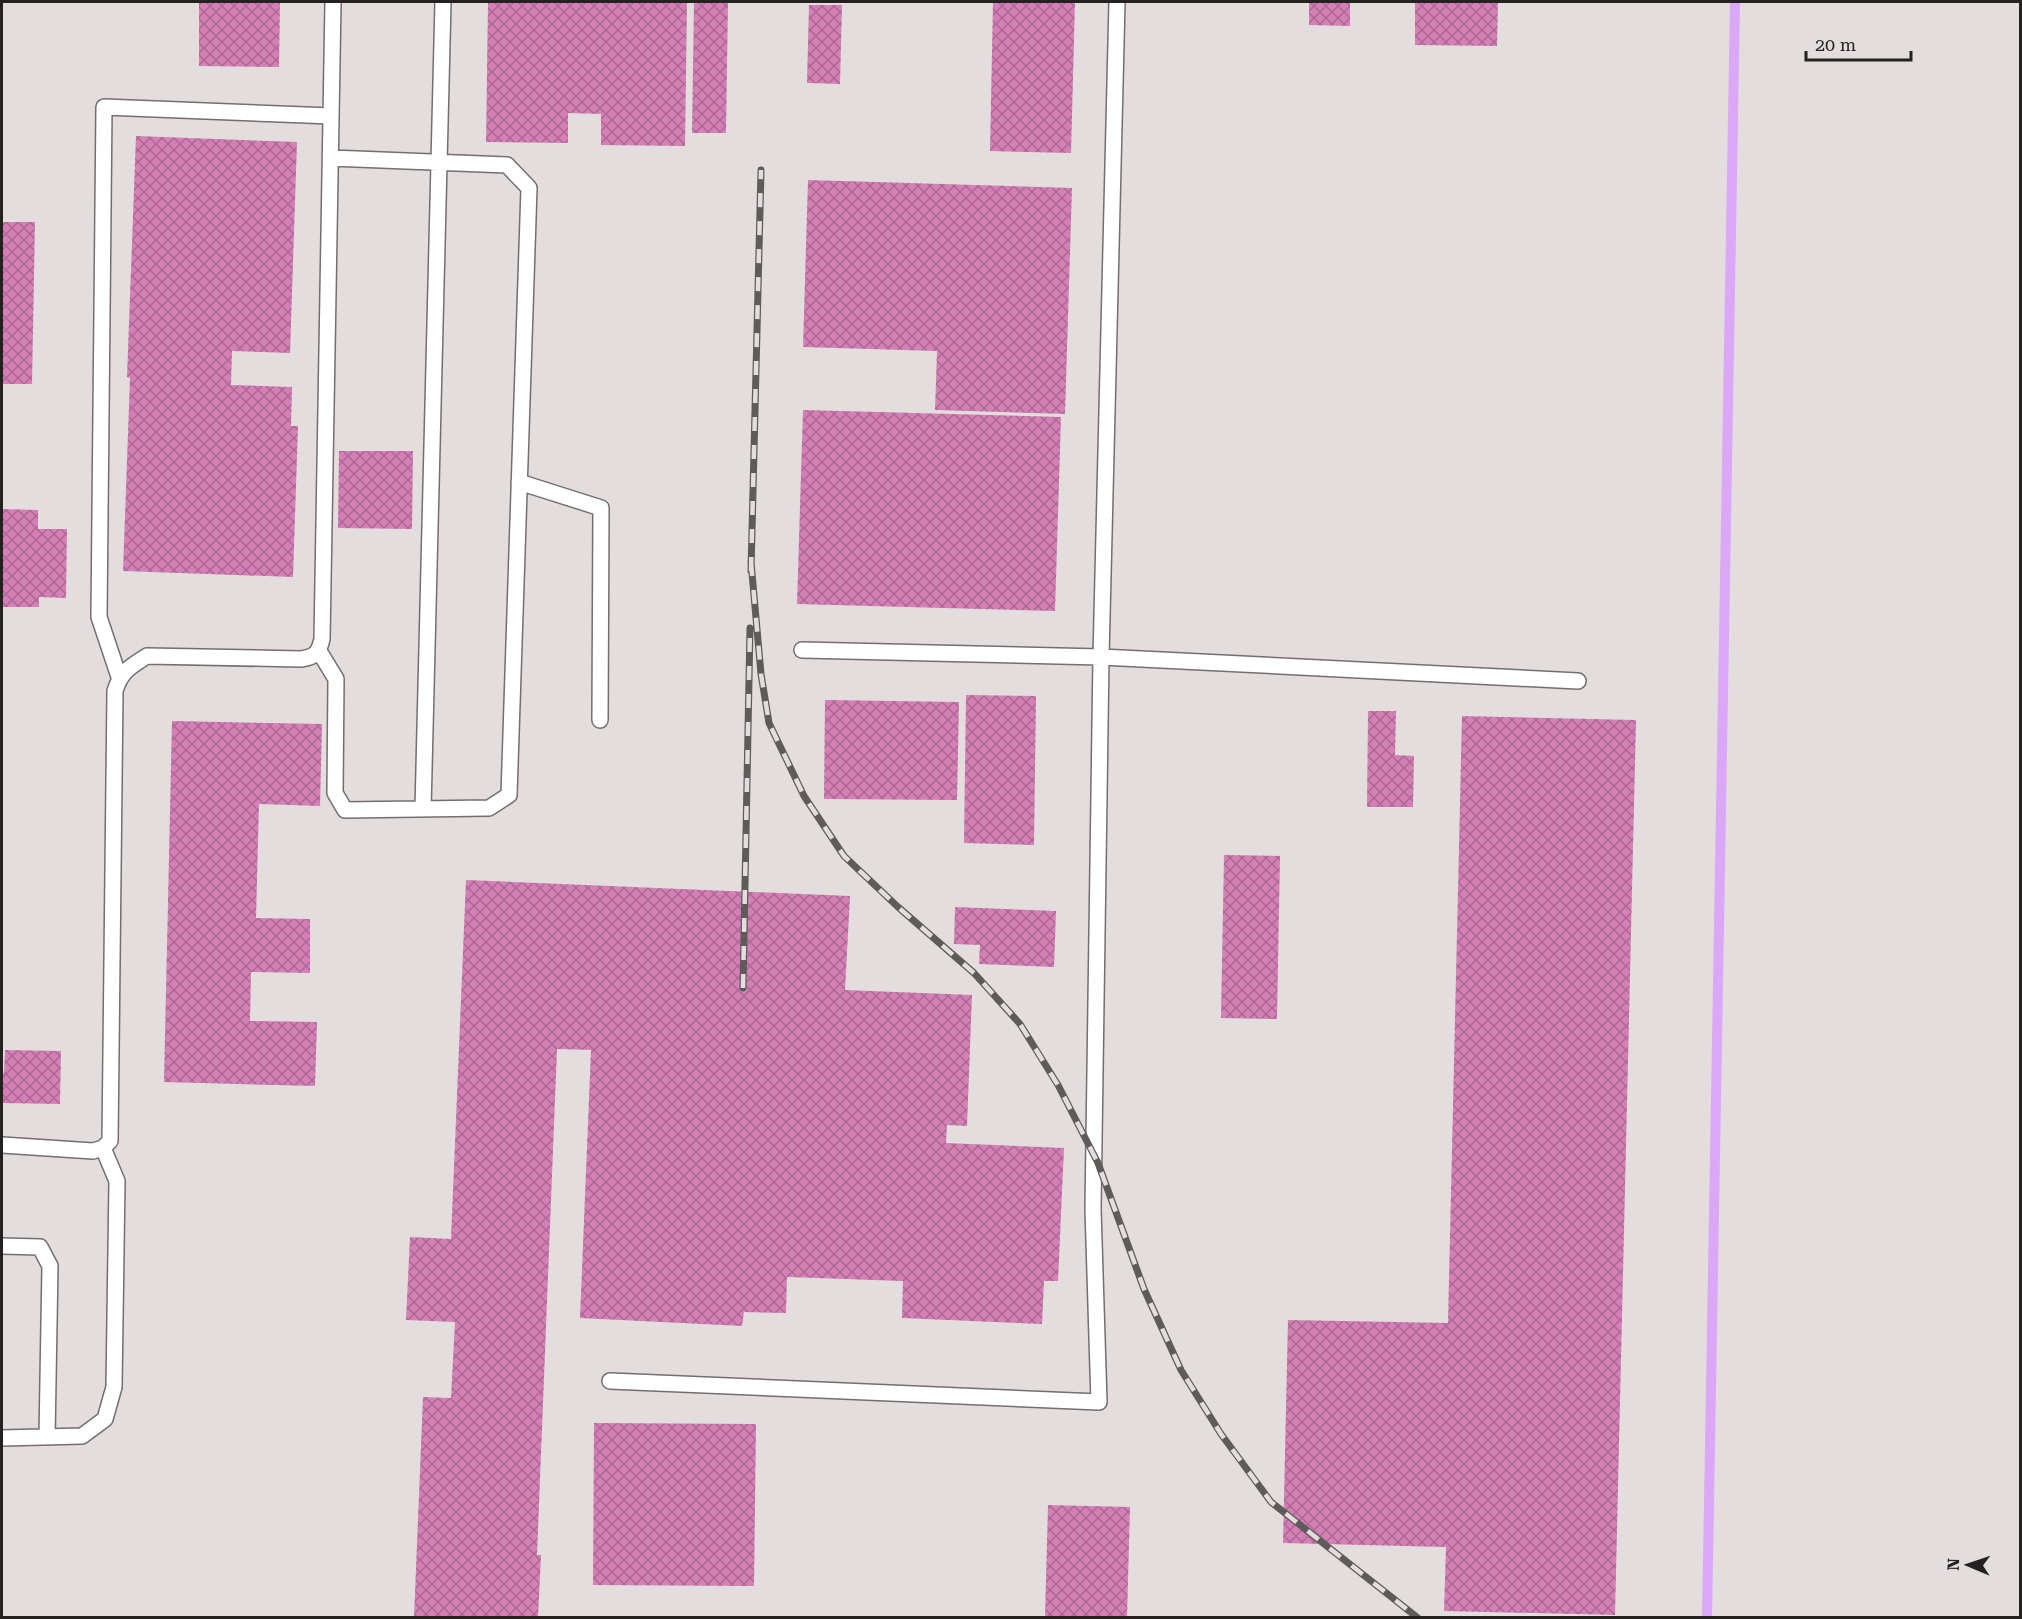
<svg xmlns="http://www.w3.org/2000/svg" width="2022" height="1619" font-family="'Roboto Serif',serif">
  <defs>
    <pattern id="building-cross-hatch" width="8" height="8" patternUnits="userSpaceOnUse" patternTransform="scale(1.5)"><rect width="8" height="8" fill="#d47fb5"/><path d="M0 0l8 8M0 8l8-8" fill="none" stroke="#ac6893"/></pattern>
  </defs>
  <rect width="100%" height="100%" fill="#e4ddde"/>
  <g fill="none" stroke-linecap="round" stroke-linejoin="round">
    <!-- stream -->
    <path stroke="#dba7f7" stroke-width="10" d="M1707 1618 1735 2"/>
  </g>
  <!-- building -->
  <path fill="url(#building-cross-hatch)" d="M199 2H280L279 67 199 66Z
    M488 2H687L685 146 601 145V114L568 113V143L486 142Z
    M694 2H728L726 133H692Z
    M993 2H1075L1071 153 990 151Z
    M1309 2H1350V26L1309 25Z
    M1415 2H1498L1497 46 1415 45Z
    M809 5H842L840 84 807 83Z
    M136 136 297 142 290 353 232 351 231 385 292 387 291 426H298L293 577 123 571 130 378 127 377Z
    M808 180 1072 188 1065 414 935 410 937 351 803 347Z
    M2 222H35L32 384H2Z
    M803 410 1061 417 1055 611 797 604Z
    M339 451H413L412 529 338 528Z
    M2 509 38 510V529H67L66 598 39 597V607H2Z
    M966 695 1036 696 1034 845 964 843Z
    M825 700 959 702 957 800 824 799Z
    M1368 711H1396L1395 755 1414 756 1413 807H1367Z
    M1462 716 1636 720 1615 1615 1444 1611 1446 1547 1283 1543 1288 1320 1448 1323Z
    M172 721 322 724 320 806 259 804 256 918 310 919V973L251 972 250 1021 317 1022 315 1086 164 1082Z
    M1224 855 1280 856 1277 1019 1221 1018Z
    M466 880 850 896 845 990 972 995 967 1126 947 1125 946 1143 1064 1148 1058 1281H1044L1042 1324 902 1318 903 1281 787 1277 786 1313 744 1312 742 1326 580 1318 591 1050 557 1049 537 1555H541L538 1618H414L423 1397 451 1398 455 1322 406 1320 410 1237 451 1239Z
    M955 907 1056 911 1054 967 979 964 980 945 954 944Z
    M5 1050 61 1051 60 1104 2 1103V1073H4Z
    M594 1423 756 1424 754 1586 593 1585Z
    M1048 1505 1130 1507 1127 1618H1045Z"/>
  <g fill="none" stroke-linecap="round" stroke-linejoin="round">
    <defs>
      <path id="service" d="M519 482 601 508 600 720
        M802 650 1101 657 1117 2
        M319 651 336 679 335 793 345 810 489 808 509 795 529 188 507 165 331 158
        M119 677 99 617 104 107 331 116
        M423 809 443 2
        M2 1145 93 1151 103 1148 110 1141 115 691C121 671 130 667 147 656L301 659C315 657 319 653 322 639L333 2
        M2 1246 40 1247 50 1266 47 1437
        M610 1381 1099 1402 1093 1209 1101 657 1578 681
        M2 1438 82 1436 105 1419 114 1387 117 1181 103 1148"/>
    </defs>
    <!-- service casing -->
    <use href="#service" stroke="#746e6e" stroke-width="18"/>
    <!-- service -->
    <use href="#service" stroke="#fff" stroke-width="15"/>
    <defs>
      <path id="rail" d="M751 562 761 674 769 723 804 796 844 856 898 907 974 973 1020 1024 1058 1085 1098 1163 1144 1289 1181 1370 1221 1434 1271 1502 1418 1618
        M751 571 761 170
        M743 988 750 628"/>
    </defs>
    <!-- rail casing -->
    <use href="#rail" stroke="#5f5b5b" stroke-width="7"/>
    <!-- rail -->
    <use href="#rail" stroke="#e4ddde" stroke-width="4.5" stroke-dasharray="14" stroke-linecap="butt"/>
  </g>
  <!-- border -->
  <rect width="2022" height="1619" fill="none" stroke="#242121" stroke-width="6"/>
  <!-- north arrow -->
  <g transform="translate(1968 1565) rotate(272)" stroke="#e4ddde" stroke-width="4.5" paint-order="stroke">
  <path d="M0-4.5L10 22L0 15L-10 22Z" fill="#242121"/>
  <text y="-9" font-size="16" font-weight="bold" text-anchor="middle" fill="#242121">N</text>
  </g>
  <!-- scale -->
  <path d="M1806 51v9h105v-9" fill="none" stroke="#242121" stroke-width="3"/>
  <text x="1815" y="51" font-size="18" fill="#242121" stroke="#e4ddde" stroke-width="4.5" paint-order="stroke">20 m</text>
</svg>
